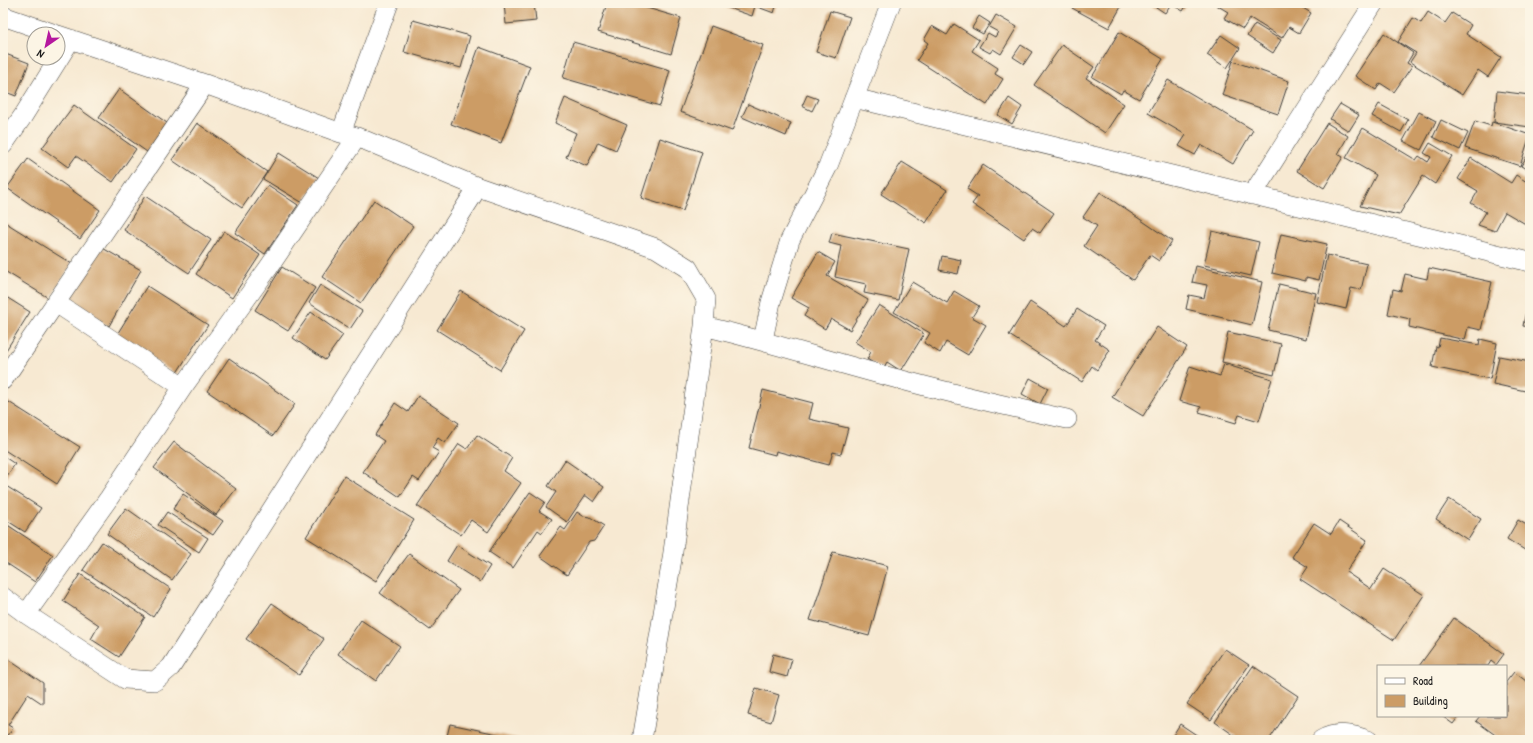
<svg xmlns="http://www.w3.org/2000/svg" width="1533" height="743" font-family="'Patrick Hand',sans-serif">
  <rect width="100%" height="100%" fill="#fcf5e5"/>
  <filter id="ink" filterUnits="userSpaceOnUse"><feTurbulence type="fractalNoise" baseFrequency=".025" numOctaves="2"/><feDisplacementMap in="SourceGraphic" scale="8" xChannelSelector="R" yChannelSelector="G"/><feConvolveMatrix kernelMatrix="1 2 1 2 8 2 1 2 1" color-interpolation-filters="sRGB"/></filter>
  <filter id="wash" filterUnits="userSpaceOnUse"><feTurbulence type="fractalNoise" baseFrequency=".012" numOctaves="4" result="noise"/><feDisplacementMap in="SourceGraphic" scale="16" xChannelSelector="R" yChannelSelector="G"/><feGaussianBlur stdDeviation="0.9" result="paint"/><feColorMatrix in="noise" values="0 0 0 0 0 0 0 0 0 0 0 0 0 0 0 0 0 1.4 0 .05"/><feComposite in="paint" operator="in"/></filter>
  <g filter="url(#wash)">
    <rect width="100%" height="100%" fill="#f7e9d2"/>
    <g id="blocks">
      <!-- building -->
      <path fill="#cc9c65" d="M504 3H534L536 21 506 24Z
        M607 3H630L681 18 671 54 598 32Z
        M727 3H777L774 13 755 6 752 16 726 7Z
        M1075 3H1118L1122 5 1109 28 1072 8Z
        M1150 3H1188L1183 11 1171 4 1165 13Z
        M1213 3H1295L1311 13 1299 33 1289 27 1282 38 1250 18 1243 29 1224 18 1228 12Z
        M830 11 850 17 836 58 816 52Z
        M1428 12 1445 23 1452 13 1471 25 1466 34 1501 57 1488 77 1478 70 1462 95 1410 62 1416 53 1398 42 1413 18 1421 23Z
        M996 15 1017 27 1001 54 993 49 990 53 979 47 988 33 995 37 998 32 989 27Z
        M979 16 990 23 983 34 972 28Z
        M413 20 470 36 461 68 404 52Z
        M954 24 979 40 972 51 998 68 995 74 1003 79 987 105 917 60 928 43 924 40 932 26 947 35Z
        M1255 24 1281 40 1273 53 1247 36Z
        M711 26 763 45 732 131 680 112Z
        M1119 32 1163 59 1139 99 1123 90 1121 94 1092 77Z
        M1384 33 1413 53 1407 63 1412 66 1394 92 1380 83 1376 90 1355 76Z
        M1221 35 1240 48 1227 68 1207 55Z
        M573 42 670 70 660 106 563 78Z
        M1021 45 1032 52 1024 64 1013 57Z
        M1062 45 1094 67 1086 78 1124 104 1105 133 1034 85Z
        M479 47 530 66 501 143 451 124Z
        M3 53 29 63 16 96 3 91Z
        M1233 61 1289 81 1278 114 1222 95Z
        M1168 80 1253 130 1233 164 1201 145 1195 155 1179 146 1186 135 1148 113Z
        M119 89 167 123 147 152 99 118Z
        M1497 91 1530 95V127L1494 122Z
        M807 95 818 99 812 111 802 106Z
        M565 98 627 125 616 150 598 142 587 166 566 157 576 133 555 123Z
        M1009 98 1022 107 1012 124 998 115Z
        M748 104 791 123 786 136 742 117Z
        M1340 104 1359 115 1349 131 1330 119Z
        M1379 104 1408 120 1401 132 1372 116Z
        M74 105 136 149 113 182 76 156 68 167 42 148Z
        M1419 112 1436 121 1421 150 1403 141Z
        M1441 120 1468 133 1460 150 1433 137Z
        M1475 121 1491 126 1492 122 1530 135 1520 166 1465 148Z
        M197 123 267 172 242 208 172 160Z
        M1327 123 1348 136 1338 154 1343 157 1324 188 1297 171Z
        M1363 128 1416 160 1419 156 1428 162 1431 157 1424 153 1430 143 1452 156 1435 184 1423 176 1399 215 1360 206 1376 175 1346 158Z
        M660 138 702 152 683 211 641 198Z
        M1530 151V171L1521 166Z
        M279 153 319 178 303 203 263 179Z
        M1471 158 1511 183 1516 175 1530 184 1529 226 1505 212 1495 231 1478 225 1486 212 1471 203 1478 191 1458 179Z
        M28 159 100 210 80 239 7 188Z
        M902 162 947 190 926 223 881 194Z
        M983 165 1054 213 1040 233 1032 228 1024 239 972 204 978 196 967 189Z
        M268 185 298 205 265 254 235 233Z
        M1100 192 1172 241 1159 261 1150 255 1133 280 1084 246 1097 226 1083 217Z
        M145 196 211 240 189 273 124 230Z
        M374 200 413 226 361 303 322 277Z
        M3 221 72 264 50 299 3 270Z
        M224 231 260 255 232 298 196 274Z
        M1212 231 1259 242 1251 276 1204 265Z
        M832 233 909 249 898 300 864 293 866 284 835 277 841 246 829 243Z
        M1281 234 1327 244 1319 280 1306 277V281L1272 273Z
        M99 246 141 270 109 326 67 302Z
        M818 252 835 262 827 276 868 300 850 330 831 319 825 329 804 316 809 308 791 298Z
        M1327 255 1367 264 1361 290 1351 288 1346 309 1317 302Z
        M942 256 961 260 958 274 939 270Z
        M1196 266 1262 282 1252 325 1186 309 1189 295 1204 298 1207 285 1192 282Z
        M282 267 315 288 288 331 255 310Z
        M1429 268 1492 282 1481 330 1468 327 1465 340 1409 327 1410 319 1388 314 1393 289 1401 291 1405 274 1427 279Z
        M912 282 947 303 954 291 979 306 972 317 986 325 968 355 946 342 940 353 924 343 930 333 894 312Z
        M1279 284 1316 293 1306 339 1268 330Z
        M320 285 362 311 350 329 309 303Z
        M147 286 208 325 176 374 116 336Z
        M461 291 524 331 500 370 437 330Z
        M3 295 30 312 3 355Z
        M1529 296H1530V327L1523 326Z
        M1030 302 1066 326 1077 309 1104 326 1095 340 1110 350 1097 370 1092 366 1082 382 1009 335Z
        M879 305 924 334 901 371 887 362 883 369 867 359 871 352 855 342Z
        M311 312 343 335 325 360 293 338Z
        M1157 327 1187 347 1143 416 1112 397Z
        M1228 332 1281 344 1274 375 1222 362Z
        M1440 338 1479 345 1480 339 1497 343 1490 379 1432 367 1436 346 1438 347Z
        M1499 356 1530 362V392L1493 384Z
        M229 358 295 404 273 436 207 391Z
        M1224 364 1272 379 1259 421 1239 415 1236 423 1199 412 1201 407 1179 401 1190 366 1220 376Z
        M1030 378 1048 388 1040 404 1022 394Z
        M763 390 813 403 809 419 848 428 841 454 833 452 829 465 776 451 775 455 749 448Z
        M418 396 459 423 445 443 438 438 432 448 439 452 419 481 413 477 400 497 363 472 384 441 375 435 395 403 408 412Z
        M4 399 80 447 57 484 3 449V401Z
        M477 435 512 458 504 471 521 483 488 532 471 520 461 535 417 506 459 444 467 449Z
        M174 442 236 489 216 515 154 468Z
        M3 456 15 464 3 482Z
        M565 460 604 487 594 502 585 495 567 522 546 507 556 492 548 486Z
        M344 476 414 520 376 581 306 537Z
        M6 486 41 508 25 532 3 518V491Z
        M530 492 545 502 539 511 552 519 542 533 538 530 513 568 489 552Z
        M183 494 223 521 213 535 173 509Z
        M1449 499 1481 519 1468 540 1436 519Z
        M126 508 191 554 172 580 107 534Z
        M167 512 208 538 199 552 158 525Z
        M577 512 583 516 590 517 604 526 594 541 589 542 567 575 540 556 561 527 565 530Z
        M1518 520 1530 527V549L1528 552 1507 539Z
        M1339 521 1367 540 1346 572 1371 589 1384 569 1424 595 1394 640 1300 579 1308 567 1292 557 1314 523 1331 534Z
        M3 522 53 555 35 582 3 561Z
        M102 542 171 589 153 617 83 570Z
        M457 545 490 566 480 582 447 561Z
        M833 552 888 566 869 636 810 620Z
        M409 554 459 590 430 630 380 593Z
        M80 574 145 617 119 657 91 639 99 625 63 601Z
        M272 603 324 639 299 675 246 639Z
        M1454 618 1504 654 1496 665 1491 661 1488 666H1419Z
        M361 620 400 646 376 681 338 654Z
        M1225 649 1249 665 1211 720 1187 704Z
        M773 654 792 659 787 677 769 672Z
        M3 656 43 683V704L28 694 8 725 13 728 10 733 3 737Z
        M1253 666 1298 696 1269 740H1241L1215 722Z
        M1514 672 1530 684V740H1496L1498 737 1476 721 1480 716H1506V682Z
        M756 688 779 695 771 722 748 715Z
        M1442 716H1459L1453 724Z
        M450 724 521 739V740H446Z
        M1180 724 1204 740H1170Z"/>
    </g>
  </g>
  <g filter="url(#ink)">
    <use href="#blocks" fill-opacity="0" stroke="#3d3b37" stroke-width="1"/>
    <g fill="none" stroke-linecap="round" stroke-linejoin="round">
      <defs>
        <path id="minor" d="M3 16 55 34
          M58 35 205 84 341 133 357 137 478 187 656 248 688 268 706 299 704 326 672 559 642 740
          M854 98 1530 262
          M341 133 389 3
          M3 145 23 116 71 39
          M1252 195 1374 3
          M56 303 183 387
          M704 326C770 342 833 362 898 379 954 394 1010 407 1067 419
          M763 340 771 302 790 240 828 166 891 3
          M3 380 205 84
          M3 597 26 614 125 679 155 681 171 667 478 187
          M26 614 109 498 183 387 269 267 357 137
          M1321 740C1336 731 1352 734 1368 740"/>
      </defs>
      <!-- minor casing -->
      <use href="#minor" stroke="#3d3b37" stroke-width="20"/>
      <!-- minor -->
      <use href="#minor" stroke="#fff" stroke-width="19"/>
    </g>
  </g>
  <!-- margin -->
  <rect width="1533" height="743" fill="none" stroke="#fcf5e5" stroke-width="16"/>
  <!-- legend -->
  <rect x="1377" y="665" width="130" height="52" fill="#fcf5e5" stroke="#a29e95"/>
  <rect x="1385" y="678" width="20" height="6" fill="#ffffff" stroke="#a29e95"/>
  <text x="1413" y="685" font-size="12" fill="#1c1c1c">Road</text>
  <rect x="1385" y="695" width="20" height="12" fill="#cc9c65" stroke="#a29e95"/>
  <text x="1413" y="705" font-size="12" fill="#1c1c1c">Building</text>
  <!-- north arrow -->
  <g transform="translate(46 46) rotate(214)"><circle r="19" fill="#fcf5e5" stroke="#a29e95"/>
  <path d="M0-3L7 15L0 10L-7 15Z" fill="#b5179e"/>
  <text y="-6" font-size="11" font-weight="bold" text-anchor="middle" fill="#1c1c1c">N</text>
  </g>
</svg>
